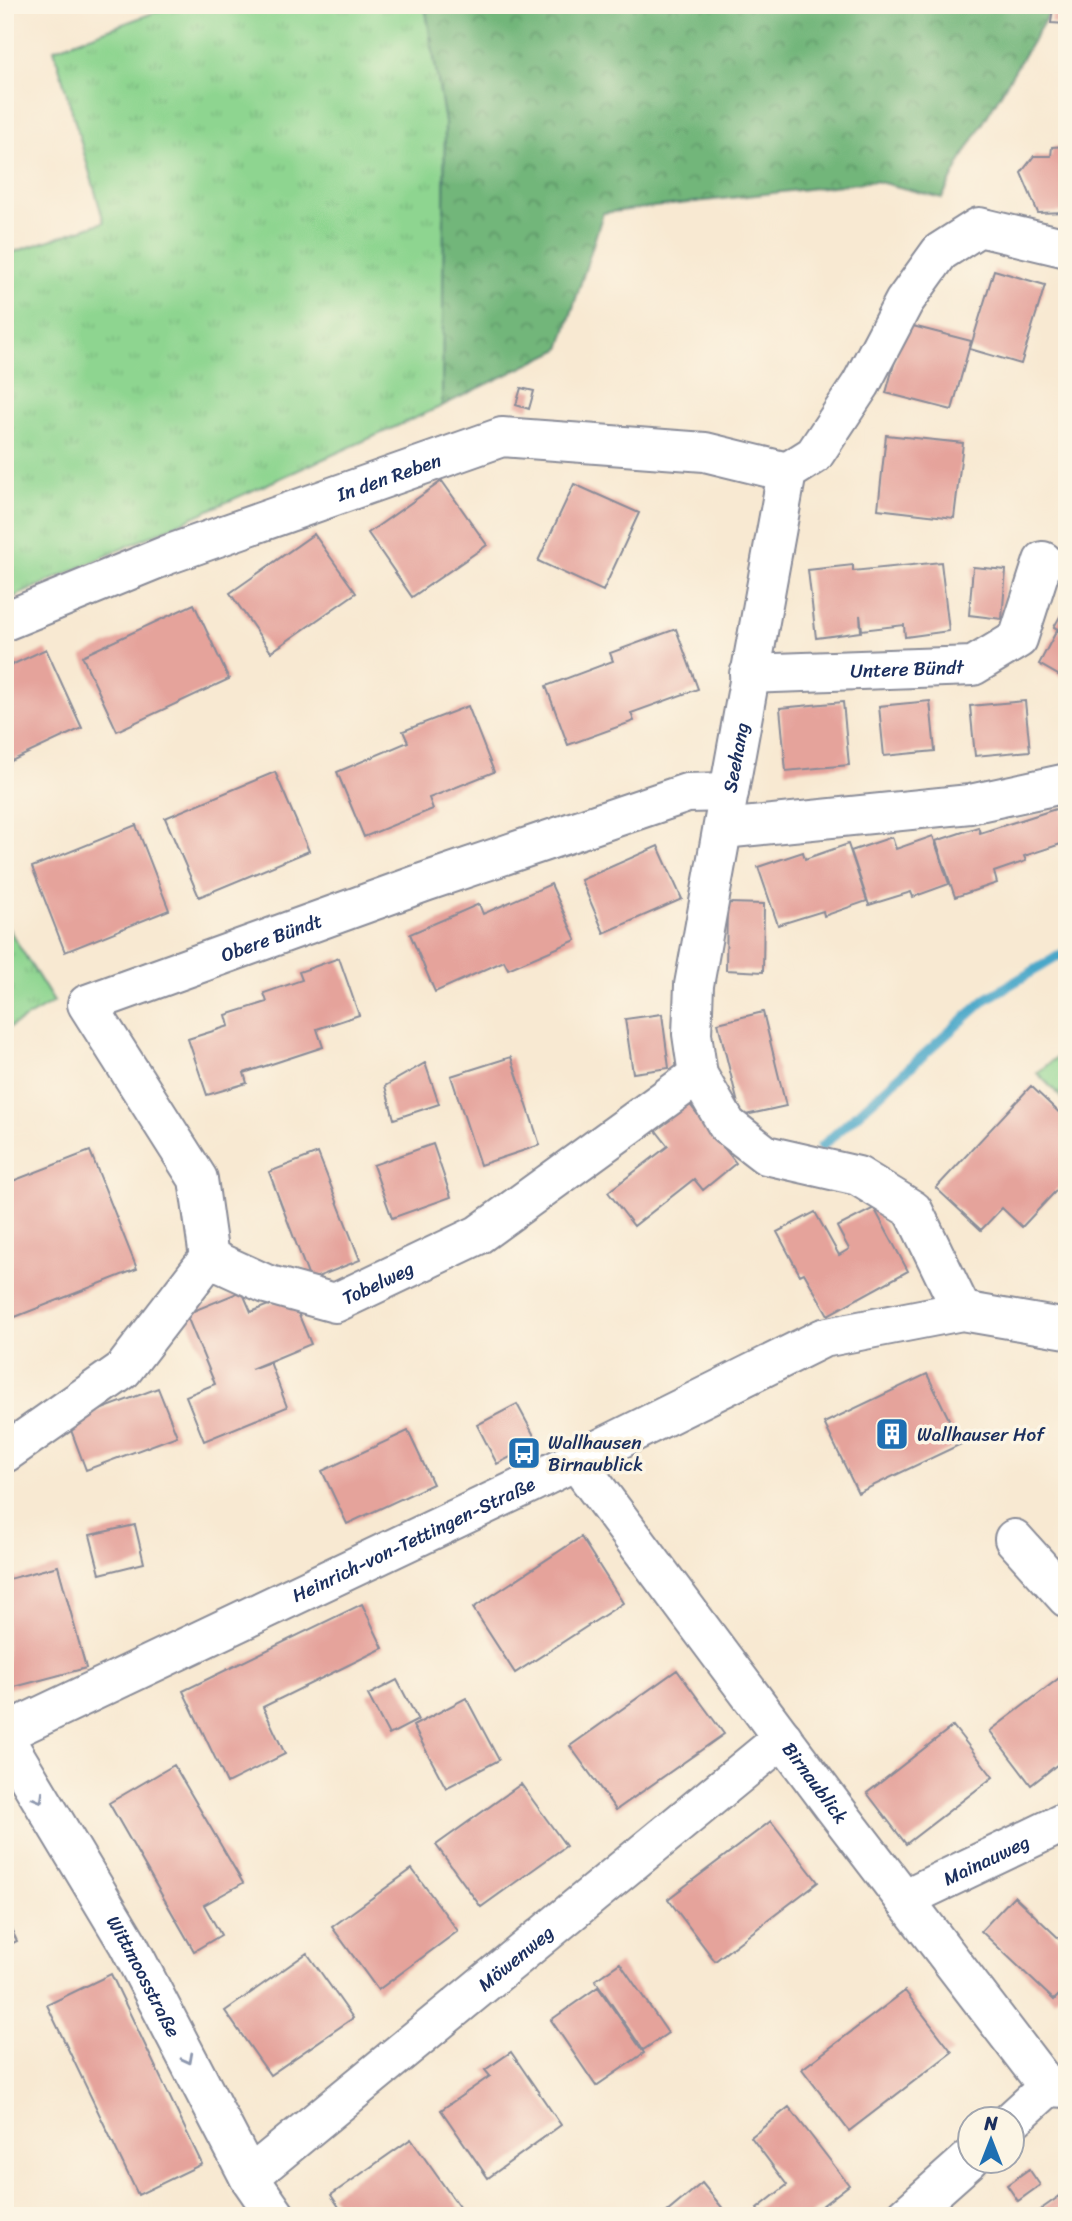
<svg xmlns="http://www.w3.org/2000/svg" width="1072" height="2221" font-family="Sriracha,sans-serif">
  <defs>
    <pattern id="grass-tufts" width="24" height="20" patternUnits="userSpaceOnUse" patternTransform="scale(1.75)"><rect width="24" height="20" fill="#8ed590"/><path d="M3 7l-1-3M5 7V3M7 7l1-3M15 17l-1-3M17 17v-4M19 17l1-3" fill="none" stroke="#7ab77f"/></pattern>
    <pattern id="forest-crowns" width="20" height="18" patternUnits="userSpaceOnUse" patternTransform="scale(1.75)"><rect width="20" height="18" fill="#72b67a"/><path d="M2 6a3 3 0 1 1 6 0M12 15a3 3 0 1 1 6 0" fill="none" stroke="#5d9467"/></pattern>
  </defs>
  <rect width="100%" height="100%" fill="#fcf5e5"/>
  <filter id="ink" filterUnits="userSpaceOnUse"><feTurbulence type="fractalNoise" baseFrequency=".0143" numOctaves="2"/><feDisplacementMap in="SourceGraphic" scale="14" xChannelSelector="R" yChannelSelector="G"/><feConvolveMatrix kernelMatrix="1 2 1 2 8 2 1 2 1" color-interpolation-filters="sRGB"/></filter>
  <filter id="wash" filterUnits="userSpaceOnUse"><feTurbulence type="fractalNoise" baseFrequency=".00686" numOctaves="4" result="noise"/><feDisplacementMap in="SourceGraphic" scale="28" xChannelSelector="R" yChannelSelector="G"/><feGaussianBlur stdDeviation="1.57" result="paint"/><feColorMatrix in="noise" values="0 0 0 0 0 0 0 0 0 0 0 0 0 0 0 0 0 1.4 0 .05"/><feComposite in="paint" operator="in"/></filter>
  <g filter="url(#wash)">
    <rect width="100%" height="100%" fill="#f8e9d2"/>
    <!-- grass -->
    <path fill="url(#grass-tufts)" stroke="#548277" stroke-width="2" d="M175 5H425L445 122 442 406 5 601V255L104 222 54 49Z
      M5 923 54 1002 5 1030Z
      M1064 1051 1067 1053V1103L1037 1073Z"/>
    <!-- forest -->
    <path fill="url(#forest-crowns)" stroke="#46726c" stroke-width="2" d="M425 5H1054L965 153 942 198 875 181 603 213 560 349 442 406 445 122Z"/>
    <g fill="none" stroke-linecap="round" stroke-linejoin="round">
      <!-- stream -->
      <path stroke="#4aa7c9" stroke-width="10" d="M821 1147 986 999 1067 951"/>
    </g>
    <g id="blocks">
      <!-- building -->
      <path fill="#e5a39b" d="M1053 5H1067V24L1051 23Z
        M1067 146V212L1038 213 1021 173 1034 156H1051L1052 147Z
        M994 270 1045 285 1021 364 970 349Z
        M905 324 971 341 952 410 886 393Z
        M521 388 534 391 529 409 516 405Z
        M886 435 963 443 954 518 878 509Z
        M442 481 487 545 412 597 368 533Z
        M574 484 639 513 603 591 538 561Z
        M314 534 356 593 271 652 230 593Z
        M941 562 949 631 905 637 904 625 862 630 860 615 861 632 816 638 808 570 853 565V571Z
        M973 567 1006 570 1002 619 969 615Z
        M194 604 229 679 117 731 82 656Z
        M1067 604V634L1054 627Z
        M676 629 698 689 631 713 634 721 568 745 546 686 613 661 610 653Z
        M1057 630 1067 636V680L1039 664Z
        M46 649 82 728 5 764V668Z
        M930 701 935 751 884 756 879 706Z
        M1025 701 1030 751 975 756 970 706Z
        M843 702 849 765 786 771 780 708Z
        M468 706 494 772 429 798 433 809 364 837 337 772 408 742 403 731Z
        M275 772 309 851 199 897 165 818Z
        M1062 807 1067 822V842L1024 856 1026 861 994 872 997 883 955 897 936 841 978 827 980 833Z
        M136 825 169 910 65 952 32 867Z
        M933 836 949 884 913 897 911 892 869 905 851 851 892 837 896 849Z
        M848 844 867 901 824 916 823 911 778 925 758 867 803 852 805 859Z
        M658 846 682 899 604 933 581 880Z
        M551 884 576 940 508 969 504 961 435 992 410 934 479 904 483 914Z
        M727 903 764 904 763 972 726 970Z
        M339 958 359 1015 317 1029 323 1047 244 1073 247 1083 207 1095 188 1039 229 1026 226 1015 267 1002 264 993 302 980 299 972Z
        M763 1012 786 1106 741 1116 718 1023Z
        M662 1014 669 1068 633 1073 625 1019Z
        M511 1057 540 1145 480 1165 451 1076Z
        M425 1063 439 1104 394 1119 385 1086Z
        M1031 1086 1067 1120V1179L1022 1227 1002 1208 981 1230 936 1188Z
        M687 1101 736 1163 703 1190 694 1179 634 1226 608 1192 668 1146 654 1128Z
        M433 1144 451 1197 392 1218 373 1165Z
        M90 1151 137 1269 5 1321V1184Z
        M318 1153 360 1260 310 1280 269 1172Z
        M874 1208 908 1271 828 1315 804 1273 800 1275 777 1232 815 1212 839 1255 849 1249 837 1227Z
        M242 1291 251 1312 291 1296 311 1344 251 1369 270 1362 287 1407 204 1441 186 1396 215 1384 186 1314Z
        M927 1374 961 1444 858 1493 824 1423Z
        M158 1388 177 1436 86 1470 68 1422Z
        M517 1404 538 1443 497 1464 477 1425Z
        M408 1431 433 1484 347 1524 322 1471Z
        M135 1525 144 1563 100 1574 90 1535Z
        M581 1537 623 1603 515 1673 473 1608Z
        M58 1566 86 1668 7 1689 5 1580Z
        M362 1604 383 1648 263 1707 285 1754 227 1783 183 1691Z
        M677 1670 724 1734 616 1810 570 1746Z
        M1067 1672V1757L1031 1785 990 1731Z
        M397 1680 418 1720 389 1735 368 1695Z
        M466 1698 499 1760 446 1788 413 1726Z
        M953 1726 993 1777 906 1844 867 1793Z
        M174 1765 243 1883 204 1905 221 1935 194 1951 109 1803Z
        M521 1784 566 1846 481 1907 436 1845Z
        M771 1821 818 1882 715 1961 668 1899Z
        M412 1869 458 1931 378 1990 332 1927Z
        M1014 1896 1067 1946V1999L1061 1993 1054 2000 981 1931Z
        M5 1916 17 1941 5 1947Z
        M307 1953 353 2018 270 2075 225 2011Z
        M620 1963 668 2033 643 2050 595 1980Z
        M111 1974 202 2164 138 2195 47 2005Z
        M598 1987 644 2053 596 2086 551 2020Z
        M905 1991 952 2052 849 2131 802 2069Z
        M511 2052 561 2125 488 2178 441 2110 490 2076 485 2070Z
        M789 2107 849 2185 809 2216H762L757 2209 787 2185 751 2137Z
        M411 2139 464 2214 345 2216 331 2195Z
        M1029 2169 1040 2185 1018 2201 1007 2185Z
        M702 2183 729 2216H668L666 2213Z
        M1067 2191V2216H1035L1034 2214Z"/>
    </g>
  </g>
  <g filter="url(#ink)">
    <use href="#blocks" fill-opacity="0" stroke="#8a8c98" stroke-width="2"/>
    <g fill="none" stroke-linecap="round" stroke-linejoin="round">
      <defs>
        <g id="minor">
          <path id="s1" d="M5 621 167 555 502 437 705 452 787 472"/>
          <path id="s2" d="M749 674 973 666 1018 639 1043 561"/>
          <path d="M723 829 970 804 1067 783"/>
          <path id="s3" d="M209 1258 198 1179 87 1004 425 882 687 793 729 792"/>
          <path id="s4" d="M962 1311 913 1210 858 1176 766 1155 727 1125 698 1075 692 1034 694 985 787 472 814 455 861 384 904 302 940 252 979 227 1067 248"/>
          <path id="s5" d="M5 1453 123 1370 209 1258 266 1284 335 1303 478 1235 698 1075"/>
          <path id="s6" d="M576 1461 833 1806 1048 2087 1067 2088"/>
          <path d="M1014 1539 1067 1598"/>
          <path id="s7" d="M5 1739 128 1944 249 2177 276 2216"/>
          <path id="s8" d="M904 1899 1067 1821"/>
          <path d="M1012 2120 1048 2087"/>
          <path id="s9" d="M249 2177 783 1738"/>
          <path d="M906 2216 970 2159"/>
        </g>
        <g id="secondary">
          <path id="s10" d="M5 1733 529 1484 823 1338 962 1311 1067 1329"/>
        </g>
      </defs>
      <!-- minor casing -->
      <use href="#minor" stroke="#8a8c98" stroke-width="42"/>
      <!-- secondary casing -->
      <use href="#secondary" stroke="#8a8c98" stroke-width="42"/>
      <!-- minor -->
      <use href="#minor" stroke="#fff" stroke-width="38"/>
      <!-- secondary -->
      <use href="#secondary" stroke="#fff" stroke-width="38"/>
    </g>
    <!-- one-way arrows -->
    <defs><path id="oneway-chevron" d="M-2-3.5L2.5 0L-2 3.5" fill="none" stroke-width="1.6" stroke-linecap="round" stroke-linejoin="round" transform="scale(1.75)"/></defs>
    <g stroke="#8d97ae">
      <use href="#oneway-chevron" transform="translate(39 1798) rotate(60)"/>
      <use href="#oneway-chevron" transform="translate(188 2059) rotate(62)"/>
    </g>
  </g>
  <!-- icons -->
  <defs>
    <symbol id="building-square" viewBox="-11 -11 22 22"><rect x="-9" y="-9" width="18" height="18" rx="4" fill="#1f6fb2" stroke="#fcf5e5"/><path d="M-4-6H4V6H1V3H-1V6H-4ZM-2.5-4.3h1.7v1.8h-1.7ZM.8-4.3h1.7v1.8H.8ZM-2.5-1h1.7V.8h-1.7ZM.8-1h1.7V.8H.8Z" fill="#fff"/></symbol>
    <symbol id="bus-square" viewBox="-11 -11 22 22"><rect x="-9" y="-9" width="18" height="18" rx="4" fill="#1f6fb2" stroke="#fcf5e5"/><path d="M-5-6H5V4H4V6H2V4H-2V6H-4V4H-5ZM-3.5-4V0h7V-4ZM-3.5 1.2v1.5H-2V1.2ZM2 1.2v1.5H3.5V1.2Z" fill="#fff"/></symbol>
  </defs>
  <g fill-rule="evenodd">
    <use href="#building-square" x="873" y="1415" width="38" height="38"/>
    <use href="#bus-square" x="505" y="1434" width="38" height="38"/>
  </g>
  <g text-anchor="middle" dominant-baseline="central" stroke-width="7" stroke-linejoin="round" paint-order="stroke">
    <!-- street labels -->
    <g font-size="19" fill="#1b2f5e" stroke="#fcf5e5">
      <text stroke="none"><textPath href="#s1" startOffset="410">In den Reben</textPath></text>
      <text stroke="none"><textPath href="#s2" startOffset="158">Untere Bündt</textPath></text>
      <text stroke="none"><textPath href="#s4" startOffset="700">Seehang</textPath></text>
      <text stroke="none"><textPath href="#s3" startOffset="483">Obere Bündt</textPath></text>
      <text stroke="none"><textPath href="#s5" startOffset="467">Tobelweg</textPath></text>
      <text stroke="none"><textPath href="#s10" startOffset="452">Heinrich-von-Tettingen-Straße</textPath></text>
      <text stroke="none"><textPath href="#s6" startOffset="401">Birnaublick</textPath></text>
      <text stroke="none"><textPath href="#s8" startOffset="91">Mainauweg</textPath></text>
      <text stroke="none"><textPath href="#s9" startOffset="345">Möwenweg</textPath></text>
      <text stroke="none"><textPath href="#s7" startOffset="275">Wittmoosstraße</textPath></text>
    </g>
    <!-- poi labels -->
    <g font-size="19" fill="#1b2f5e" stroke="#fcf5e5" text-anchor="start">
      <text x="917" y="1434">Wallhauser Hof</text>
      <text x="548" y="1442">Wallhausen<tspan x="548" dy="22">Birnaublick</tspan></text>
    </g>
  </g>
  <!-- margin -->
  <rect width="1072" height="2221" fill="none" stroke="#fcf5e5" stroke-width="28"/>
  <!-- north arrow -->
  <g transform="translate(991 2140)"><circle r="33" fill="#fcf5e5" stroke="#a2a6af" stroke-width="2"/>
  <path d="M0-5L12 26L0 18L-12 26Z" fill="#1f6fb2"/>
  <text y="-10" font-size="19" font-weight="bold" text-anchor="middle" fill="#1b2f5e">N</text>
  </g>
</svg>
